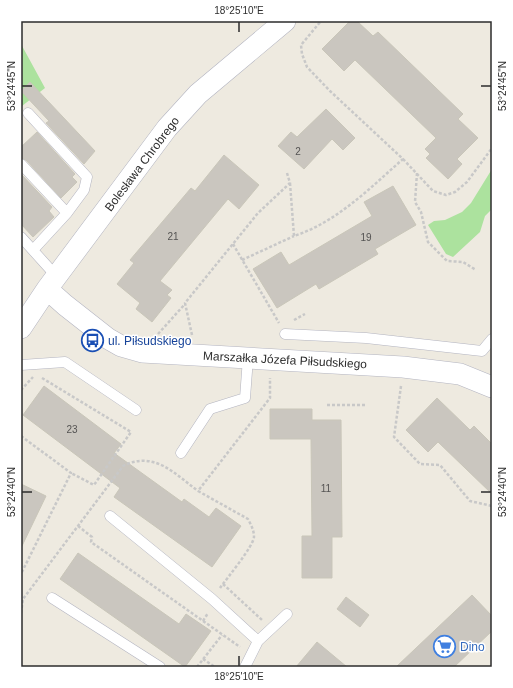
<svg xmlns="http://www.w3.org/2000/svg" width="513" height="688" font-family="Helvetica,sans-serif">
  <rect width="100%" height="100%" fill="#eeeae0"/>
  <!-- green -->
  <path fill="#ace29e" d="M21 44 45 88 22 106H21Z
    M492 169V209L485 216 480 232 453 257 446 254 428 225 434 221 445 220 462 212 471 203Z"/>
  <!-- building -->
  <path fill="#cac6bf" stroke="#c9c6b9" d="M350 21H357L373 36 378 32 463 114 458 119 478 138 457 159 462 164 448 179 426 158 430 154 425 149 436 138 355 60 344 71 322 49Z
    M30 82 95 151 84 164 46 123 49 121 21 91Z
    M326 109 355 138 343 150 332 139 304 169 278 146 291 132 297 137Z
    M37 132 75 174 72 177 77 182 61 198 26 160 21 158V147Z
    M224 155 259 185 239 209 228 199 160 281 172 290 167 295 171 298 152 322 136 309 140 303 117 284 134 263 130 260 191 188 195 191Z
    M21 174 52 207 49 211 54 217 33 237 21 224Z
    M393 186 416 225 375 249 378 254 319 289 316 284 277 308 253 269 281 252 289 265 372 216 364 202Z
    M44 386 121 444 114 453 182 502 184 499 209 517 216 508 241 526 212 567 114 497 120 488 23 415Z
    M437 398 470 430 474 426 492 444V494L438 442 428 452 406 430Z
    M270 409H312V420H341L342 537H332V578H302V536H312L311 439H270Z
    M21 484 46 496 21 548Z
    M78 553 179 624 186 614 211 631 185 667 60 579Z
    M472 595 492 616V631L454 667H396Z
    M346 597 369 615 360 627 337 609Z
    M317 642 347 667H296Z"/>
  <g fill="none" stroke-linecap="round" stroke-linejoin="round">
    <defs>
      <path id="service" d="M28 113 87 177 84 190 67 213 33 250
        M21 164 67 213
        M21 237 57 277
        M285 334 366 338 482 351 492 339
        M21 365 65 362 136 410
        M181 453 210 409 245 398 248 358
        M110 516 212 599 258 641 245 667
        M52 598 160 667
        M258 641 287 614"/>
      <path id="minor" d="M47 289 65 305 107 338 121 346 142 352 403 367 460 374 492 387
        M21 328 47 289 167 128 198 94 285 21"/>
    </defs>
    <!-- service casing -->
    <use href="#service" stroke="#b3b4c0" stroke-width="11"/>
    <!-- minor casing -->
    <use href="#minor" stroke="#b3b4c0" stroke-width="22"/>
    <!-- path -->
    <path stroke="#c8c8c8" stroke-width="2.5" stroke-dasharray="3 2" stroke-linecap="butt" d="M403 159 433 191 446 195 455 192 467 182 492 148
      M417 173 415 202 421 212 428 242 447 261 463 262 476 270
      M290 183 294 236C337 222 370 188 403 159L330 91 307 67 302 54 301 45 321 21
      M233 244 279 323
      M242 260 294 236
      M294 320 305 314
      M158 334 185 304
      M192 335 185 303 258 213 290 183 287 173
      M42 378 131 432 94 485 71 473
      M401 386 394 437 420 464 440 465 470 501 492 506
      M21 390 33 377
      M327 405H367
      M21 436 71 473 21 574
      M78 526 92 537 91 542 240 647
      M223 584 262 620
      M220 588C227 578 253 547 254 537 254 530 251 525 248 519L198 491 270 398V378
      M21 613 23 599 123 466C154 450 175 474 198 491
      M203 621 208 613
      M203 659 215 667
      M197 667 222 635"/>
    <!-- service -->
    <use href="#service" stroke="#fff" stroke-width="10"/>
    <!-- minor -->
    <use href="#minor" stroke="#fff" stroke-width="21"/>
  </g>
  <!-- ticks -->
  <path fill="none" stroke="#2d2d2d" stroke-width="1.5" d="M239 22V32M22 86H32M481 86H491M22 492H32M481 492H491M239 656V666"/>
  <!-- icons -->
  <defs>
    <symbol id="bus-ring" viewBox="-11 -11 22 22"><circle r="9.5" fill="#fff" stroke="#1a4fb4" stroke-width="1.5"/><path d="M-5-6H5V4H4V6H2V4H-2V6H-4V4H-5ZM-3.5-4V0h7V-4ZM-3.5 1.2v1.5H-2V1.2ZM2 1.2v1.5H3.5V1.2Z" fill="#1a4fb4"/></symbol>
    <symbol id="supermarket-ring" viewBox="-11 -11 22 22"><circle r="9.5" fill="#fff" stroke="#3f7fe0" stroke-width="1.5"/><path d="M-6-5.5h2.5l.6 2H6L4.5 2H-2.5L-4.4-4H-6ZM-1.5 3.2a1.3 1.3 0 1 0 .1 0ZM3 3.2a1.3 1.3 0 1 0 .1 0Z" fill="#3f7fe0"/></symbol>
  </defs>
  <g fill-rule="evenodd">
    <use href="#bus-ring" x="80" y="328" width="25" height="25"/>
    <use href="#supermarket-ring" x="432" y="634" width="25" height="25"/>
  </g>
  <g text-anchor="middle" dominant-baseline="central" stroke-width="3" stroke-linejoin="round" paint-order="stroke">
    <!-- number labels -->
    <g font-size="10" fill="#545352">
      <text x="298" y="151">2</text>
      <text x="173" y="236">21</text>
      <text x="366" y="237">19</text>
      <text x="72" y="429">23</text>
      <text x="326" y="488">11</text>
    </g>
    <!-- street labels -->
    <g font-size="12" fill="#2d2d2d" stroke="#fff">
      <text transform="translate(142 164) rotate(-53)">Bolesława Chrobrego</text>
      <text transform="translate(285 360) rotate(3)">Marszałka Józefa Piłsudskiego</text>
    </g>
    <!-- transit labels -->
    <g font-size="12" fill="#164399" stroke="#fff" text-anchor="start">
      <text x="108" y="341">ul. Piłsudskiego</text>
    </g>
    <!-- shop labels -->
    <g font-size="12" fill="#366cbe" stroke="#fff" text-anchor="start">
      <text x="460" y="647">Dino</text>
    </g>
  </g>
  <!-- border -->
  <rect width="513" height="688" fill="none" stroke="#ffffff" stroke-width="44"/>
  <rect x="22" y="22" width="469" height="644" fill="none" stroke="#2d2d2d" stroke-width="1.5"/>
  <g font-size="10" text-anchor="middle" fill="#2d2d2d">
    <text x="239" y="14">18°25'10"E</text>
    <text transform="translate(11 86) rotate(-90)" y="4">53°24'45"N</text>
    <text transform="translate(502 86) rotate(-90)" y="4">53°24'45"N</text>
    <text transform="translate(11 492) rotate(-90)" y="4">53°24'40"N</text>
    <text transform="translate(502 492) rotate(-90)" y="4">53°24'40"N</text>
    <text x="239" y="680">18°25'10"E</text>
  </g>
</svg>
